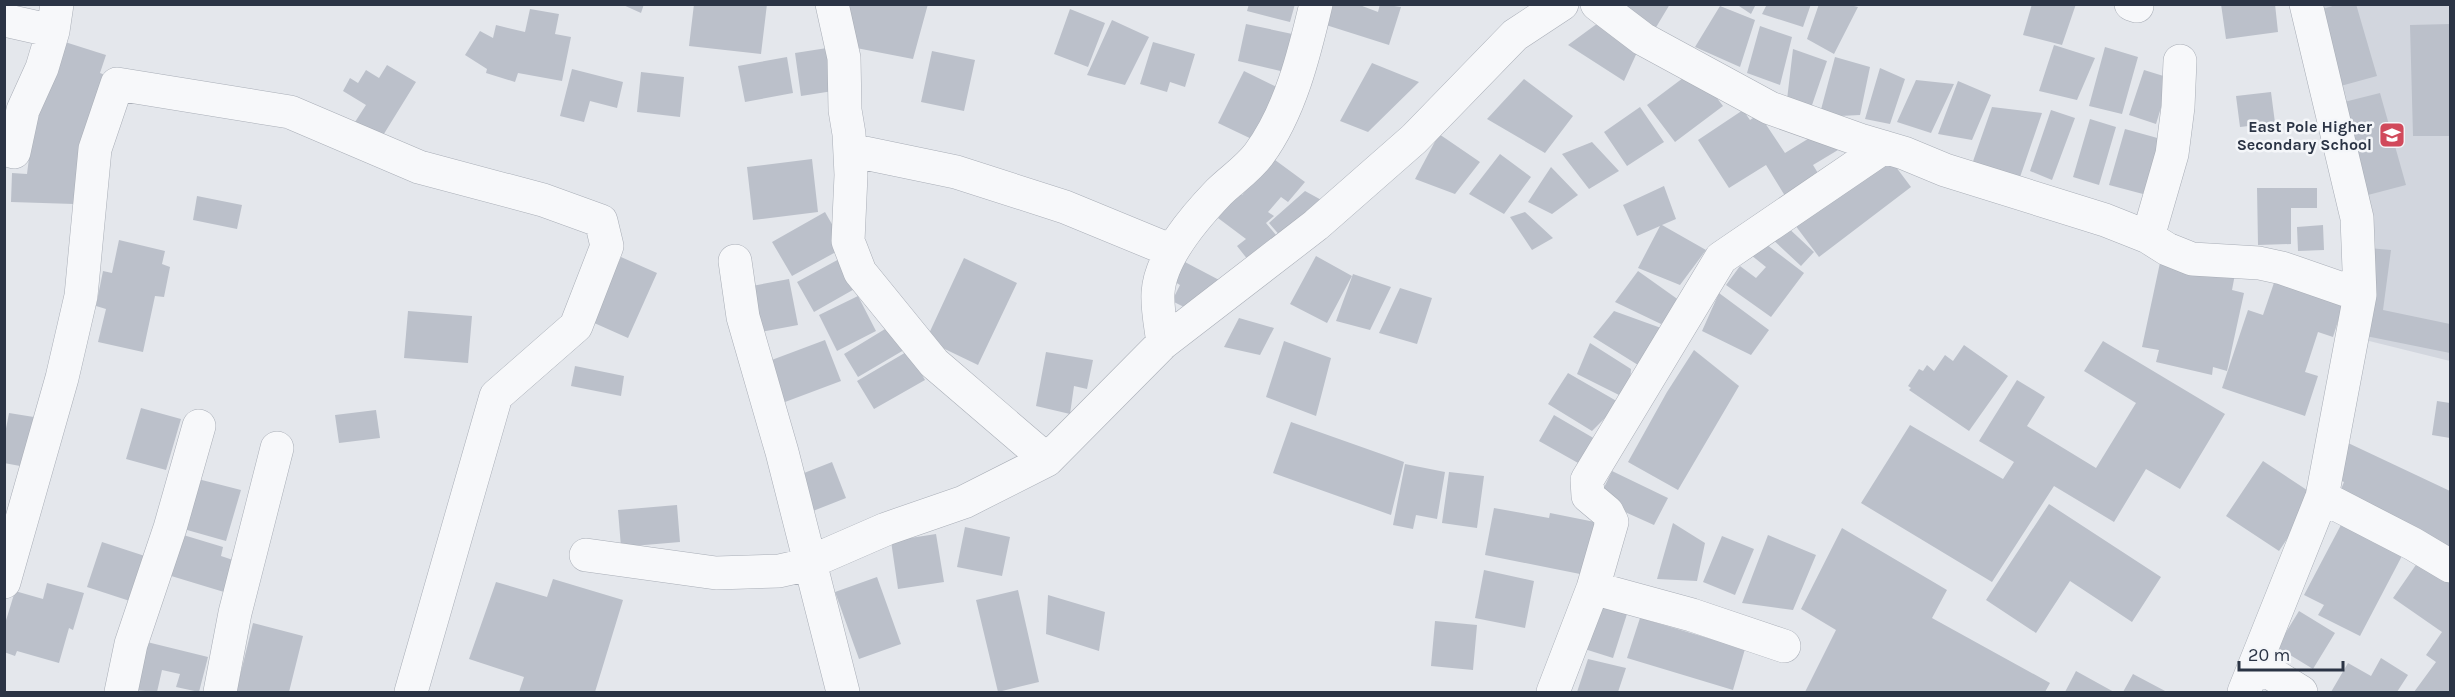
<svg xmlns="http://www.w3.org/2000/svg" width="2455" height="697" font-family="Karla,sans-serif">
  <rect width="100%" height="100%" fill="#e4e7ec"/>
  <!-- built -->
  <path fill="#d2d6de" d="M2311 5H2450V361L2349 336 2355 258Z"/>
  <!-- building -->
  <path fill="#bbc0ca" d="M621 4H644L641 13Z
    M694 4H767L761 54 689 46Z
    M847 4H928L913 59 846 46Z
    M1249 4H1295L1290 22 1247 11Z
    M1332 4H1357L1378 12 1380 4 1401 7 1389 45 1326 25Z
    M1614 4H1670L1655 29Z
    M1736 4H1756L1751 14Z
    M1767 4H1811L1803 27 1762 14Z
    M1819 4H1846L1858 7 1834 54 1807 39Z
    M2032 4H2076L2062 45 2023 35Z
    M2221 4H2275L2278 32 2226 39Z
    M2339 4H2356L2377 76 2337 87 2316 11Z
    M1720 6 1755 20 1740 67 1695 47Z
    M530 9 559 14 555 34 571 37 562 81 518 73 515 82 486 73 487 69 465 55 480 31 493 38 496 25 525 32Z
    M1070 9 1105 23 1088 67 1054 54Z
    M1112 20 1149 37 1125 85 1087 75Z
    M1598 23 1639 48 1624 81 1568 45Z
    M1246 24 1297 35 1289 73 1238 61Z
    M2450 24V136H2413L2410 25Z
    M1760 26 1792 37 1780 85 1747 73Z
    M65 42 106 55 100 73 110 77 74 204 11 202 12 173 27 174 32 134Z
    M1153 42 1195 54 1185 87 1170 82 1167 92 1140 84Z
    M2054 45 2095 58 2077 100 2039 91Z
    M2105 47 2138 57 2122 114 2089 106Z
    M827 48 833 91 801 96 795 53Z
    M1793 49 1827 61 1809 114 1786 108Z
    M932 51 975 60 964 111 921 102Z
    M787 57 793 93 745 102 738 66Z
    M1835 57 1870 67 1860 115 1819 117Z
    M1372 63 1419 82 1368 132 1340 121Z
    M387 65 416 82 382 137 355 122 366 105 343 91 350 78 358 83 366 70 379 78Z
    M1880 68 1905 79 1890 124 1865 119Z
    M572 69 623 82 617 108 590 101 584 122 560 116Z
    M1695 69 1723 106 1675 142 1647 105Z
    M2144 70 2170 78 2156 124 2129 115Z
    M1244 71 1283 90 1258 142 1218 123Z
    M641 72 684 77 680 117 637 112Z
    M1524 79 1573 116 1545 153 1487 119Z
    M1916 80 1954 84 1931 133 1897 122Z
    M1958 81 1991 95 1972 140 1938 134Z
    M2271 92 2275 123 2240 127 2236 96Z
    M2380 93 2406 185 2368 195 2344 102Z
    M1640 107 1664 142 1627 166 1604 132Z
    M1992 107 2042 113 2019 180 1971 167Z
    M1743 110 1750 120 1759 114 1785 153 1824 129 1848 144 1813 165 1824 183 1790 204 1766 165 1729 188 1698 140Z
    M2051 110 2075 118 2052 180 2030 171Z
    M2090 119 2116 127 2099 185 2073 177Z
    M2125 129 2161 139 2143 194 2109 185Z
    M1439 134 1480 162 1455 194 1415 179Z
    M1592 142 1619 171 1589 189 1562 154Z
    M1500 154 1531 177 1504 214 1469 194Z
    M1887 155 1911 187 1819 257 1789 217Z
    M1271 157 1305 182 1288 202 1281 197 1268 212 1274 216 1266 223 1281 241 1252 265 1237 246 1246 239 1218 218 1238 192 1242 195Z
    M812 159 818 212 753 220 747 167Z
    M1551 167 1578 195 1552 214 1528 202Z
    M1664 186 1676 219 1662 225 1706 250 1680 285 1638 268 1660 226 1637 236 1623 205Z
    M2257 188H2317V208H2291V244L2258 245Z
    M1305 191 1325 202 1282 238 1269 223Z
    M197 196 242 205 237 229 193 220Z
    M825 212 845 247 792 276 772 242Z
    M1525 212 1553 238 1532 250 1510 217Z
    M1783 223 1814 252 1801 266 1770 237Z
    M2323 225 2324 250 2298 251 2297 227Z
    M119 240 165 251 162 264 170 267 164 297 155 296 143 352 98 342 106 309 96 306 103 271 112 273Z
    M1762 241 1804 273 1771 317 1726 285 1740 266 1756 278 1766 267 1751 255Z
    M2368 248 2391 250 2383 310 2450 324V353L2356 334Z
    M1316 256 1352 276 1327 323 1290 304Z
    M621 257 657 273 628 338 592 322Z
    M841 258 858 287 814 312 797 282Z
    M964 258 1017 283 978 365 926 340Z
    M2161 258 2235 274 2232 290 2244 293 2227 371 2213 367 2212 375 2156 362 2159 350 2142 347Z
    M1185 262 1221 281 1196 313 1172 301 1180 285 1175 282Z
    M1638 271 1683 303 1661 324 1615 302Z
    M1353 274 1391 287 1370 330 1336 321Z
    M2277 274 2346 296 2333 337 2318 332 2305 372 2318 376 2305 416 2222 388 2248 310 2263 315Z
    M789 279 798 325 761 332 752 286Z
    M1400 288 1432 298 1417 344 1379 333Z
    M1719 293 1769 330 1751 355 1702 331Z
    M858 296 876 331 837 351 819 315Z
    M408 311 472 316 468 363 404 358Z
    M1614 311 1661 328 1638 365 1593 337Z
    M1239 318 1274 328 1260 355 1224 347Z
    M890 326 904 350 858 377 844 354Z
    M825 340 841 381 785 402 769 361Z
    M1284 341 1331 358 1316 416 1266 397Z
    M2103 341 2225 414 2180 489 2146 469 2114 522 2054 486 1992 582 1861 503 1910 425 2003 479 2014 462 1979 441 2017 380 2045 397 2027 426 2096 468 2136 403 2084 371Z
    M1590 343 1631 369 1629 400 1577 374Z
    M1964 345 2008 376 1969 431 1909 390 1911 388 1908 386 1919 369 1923 371 1927 365 1934 371 1945 355 1953 361Z
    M1694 350 1739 386 1678 490 1628 462 1667 392Z
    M908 351 925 380 874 409 857 381Z
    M1046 352 1093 360 1087 389 1074 386 1070 414 1036 406Z
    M575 366 624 376 621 396 571 386Z
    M1568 373 1620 403 1592 431 1548 404Z
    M2437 401 2450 403V438L2432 435Z
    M141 408 181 419 166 470 126 459Z
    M376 410 380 438 339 443 335 415Z
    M9 413 40 418 31 468 4 463V439Z
    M1554 415 1602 443 1587 468 1539 441Z
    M1291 422 1404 462 1391 515 1273 473Z
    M2346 442 2450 491V557L2336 501 2344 482 2330 476Z
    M2263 461 2316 496 2279 551 2226 516Z
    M832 462 846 498 813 511 799 475Z
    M1405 464 1445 472 1437 519 1416 515 1413 529 1393 525Z
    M1612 471 1668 498 1654 525 1598 500Z
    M1449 472 1484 476 1477 528 1442 523Z
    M194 478 241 490 226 541 180 528Z
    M2049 504 2161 577 2132 622 2070 581 2036 633 1986 600Z
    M677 505 680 542 621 547 618 510Z
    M1494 508 1549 518 1550 513 1600 523 1590 576 1485 555Z
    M1673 523 1705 543 1697 581 1657 579Z
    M2342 523 2403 554 2360 636 2318 615 2324 605 2304 595Z
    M965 527 1010 537 1002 576 957 567Z
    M1842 528 1947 590 1932 618 2050 683 2045 692H1805L1836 630 1801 609Z
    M180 534 223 547 221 556 233 560 224 592 168 575Z
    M936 534 944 582 898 589 891 541Z
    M1768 535 1816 555 1793 610 1742 603Z
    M1722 536 1754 549 1735 595 1703 582Z
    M102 542 154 559 139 604 87 587Z
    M2420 559 2450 580V692H2414L2436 662 2426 655 2442 632 2393 598Z
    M1484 570 1534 581 1525 628 1475 618Z
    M877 577 901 644 859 659 835 592Z
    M553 579 623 600 595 692H519L524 677 469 659 496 582 547 597Z
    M47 583 84 593 73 630 69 628 59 663 17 651 15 656 4 652V627L15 591 43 599Z
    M1018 590 1039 682 998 692 976 600Z
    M1048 595 1105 612 1099 651 1046 634Z
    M1589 601 1627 614 1613 658 1575 646Z
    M2299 611 2335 633 2313 669 2277 647Z
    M1640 618 1745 649 1733 690 1627 658Z
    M1435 621 1477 625 1473 670 1431 666Z
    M253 623 303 636 289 692H236Z
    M147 642 208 657 199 692 176 687 180 674 162 670 157 692 134 690Z
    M2381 658 2408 675 2397 692H2331L2348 663 2371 676Z
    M1588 659 1626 668 1618 692H1577Z
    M2076 671 2114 692H2065Z
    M2133 674 2167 692H2123Z"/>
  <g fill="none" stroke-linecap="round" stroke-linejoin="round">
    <defs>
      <path id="minor" d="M832 4 844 58 845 110 849 134 851 175 848 241 860 272 934 363 1047 460
        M1597 4 1643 39 1770 108 1860 140 1904 153 1945 170 2105 220 2148 237 2167 249 2192 259 2259 263 2282 268 2360 295
        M2131 4 2137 6
        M4 20 53 31
        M4 149 14 152 23 110 42 68 53 31 57 4
        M850 150 956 172 1065 207 1172 251
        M2148 237 2172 154 2178 107 2180 61
        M735 261 743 317 782 452 843 692
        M1163 343C1161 327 1157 309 1158 293 1160 257 1195 217 1219 192 1231 180 1248 169 1259 154 1290 112 1304 55 1316 4
        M2322 497 2413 544 2450 566
        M586 555 716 573 779 571 801 566 886 529 964 502 1047 460 1163 343 1316 225 1414 139 1515 35 1562 4
        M4 582 62 378 81 296 95 149 117 84 290 112 419 167 543 200 601 221 607 246 576 326 496 396 411 692
        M1593 588 1692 615 1784 646
        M2256 664 2301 692
        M121 692 131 644 170 528 199 426
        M220 692 235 613 277 448
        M1553 692 1593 588 1612 522 1607 512 1588 496 1587 480 1721 258 1884 147
        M2244 692 2322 497 2360 295 2357 218 2306 4"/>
    </defs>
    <!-- minor casing -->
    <use href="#minor" stroke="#a9aeb7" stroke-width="34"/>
    <!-- minor -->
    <use href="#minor" stroke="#f7f8fa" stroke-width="33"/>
  </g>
  <!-- icons -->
  <defs>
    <symbol id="school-square" viewBox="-11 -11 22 22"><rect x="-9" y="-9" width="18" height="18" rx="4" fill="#d1495b" stroke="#f4f6f9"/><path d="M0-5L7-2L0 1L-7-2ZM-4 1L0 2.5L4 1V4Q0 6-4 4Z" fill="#fff"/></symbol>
  </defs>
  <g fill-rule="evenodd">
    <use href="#school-square" x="2377" y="120" width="30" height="30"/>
  </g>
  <g text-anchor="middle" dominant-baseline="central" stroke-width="5" stroke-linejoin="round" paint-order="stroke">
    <!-- poi labels -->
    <g font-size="16" font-weight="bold" fill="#2b3445" stroke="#f4f6f9" text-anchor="end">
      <text x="2372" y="126">East Pole Higher<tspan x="2372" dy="18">Secondary School</tspan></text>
    </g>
  </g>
  <!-- border -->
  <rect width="2455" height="697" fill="none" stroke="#2b3445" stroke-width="12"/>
  <!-- scale -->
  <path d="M2239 661v9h104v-9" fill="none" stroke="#2b3445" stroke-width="3"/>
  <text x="2248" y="661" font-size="18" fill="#2b3445" stroke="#f4f6f9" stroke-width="4.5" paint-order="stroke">20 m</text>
</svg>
